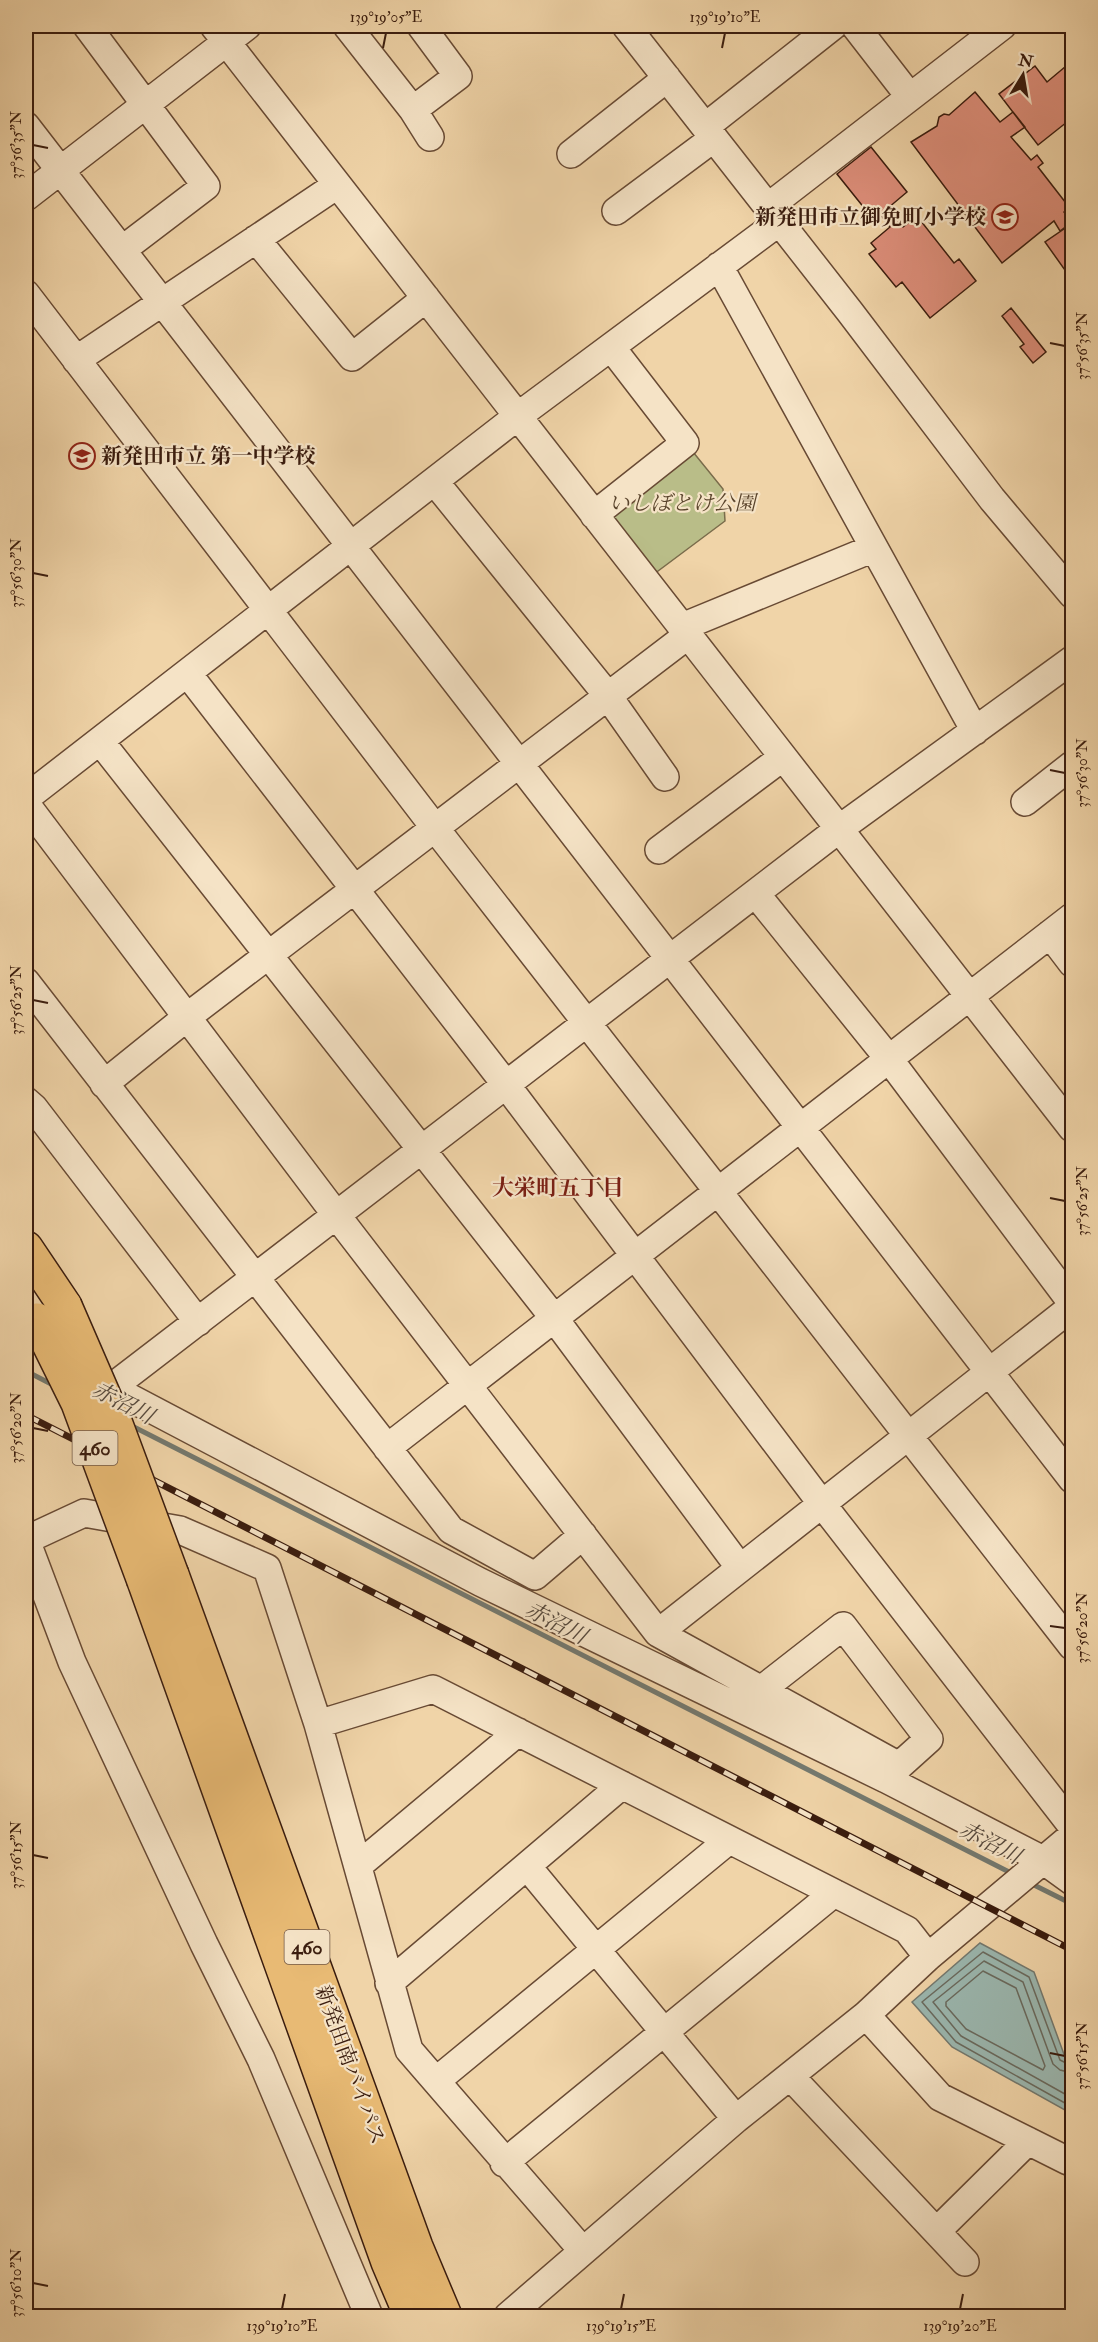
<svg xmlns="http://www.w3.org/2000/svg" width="1098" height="2342" font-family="'IM FELL Double Pica','Noto Serif JP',serif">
  <rect width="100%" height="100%" fill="#f0d4a8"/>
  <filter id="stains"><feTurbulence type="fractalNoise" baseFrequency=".00333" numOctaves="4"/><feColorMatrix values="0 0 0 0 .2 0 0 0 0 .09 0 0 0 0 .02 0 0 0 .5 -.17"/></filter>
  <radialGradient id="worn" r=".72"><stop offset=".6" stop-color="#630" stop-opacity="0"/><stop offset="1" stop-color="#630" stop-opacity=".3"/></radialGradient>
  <!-- green -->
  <path fill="#b9bd88" stroke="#7a6c4b" stroke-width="1.5" d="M689 447 723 489 725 521 654 574 605 514Z"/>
  <!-- water -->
  <path fill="#9bb7af" stroke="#74796f" stroke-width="1.5" d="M980 1943 1034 1972 1065 2057 1072 2061V2114L952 2047 912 2002Z"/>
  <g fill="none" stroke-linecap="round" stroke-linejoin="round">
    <!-- shore -->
    <path stroke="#6a6a5e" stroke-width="1.5" d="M983 1971 1016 1988 1045 2066 1043 2070 966 2029 946 2006V2002Z
      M1072 2066 1060 2060 1029 1977 983 1952 922 2002 956 2042 1072 2107
      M1072 2073 1060 2070 1053 2064 1023 1982 984 1961 933 2002 961 2036 1072 2098"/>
    <!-- stream -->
    <path stroke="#74796f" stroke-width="5" d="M26 1371 55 1386
      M130 1425 1015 1875
      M1028 1882 1072 1904"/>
  </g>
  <!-- building -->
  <path fill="#dd8e7a" stroke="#3a1c0e" stroke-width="1.5" d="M1072 61V118L1038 145 999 94 1035 66 1047 82Z
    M975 92 1000 122 1013 112 1025 127 1011 137 1031 160 1037 155 1043 163 1038 167 1069 207 1064 212 1072 222 1060 231 1054 221 1002 263 911 142 937 126 939 117 944 114 949 115Z
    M871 147 907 192 888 208 903 227 917 216 954 263 959 259 976 281 930 318 902 282 896 287 869 254 876 249 871 243 890 227 880 214 873 219 837 174Z
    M1064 229 1069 234 1072 232V280L1045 242Z
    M1011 308 1046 352 1033 363 1020 347 1024 344 1002 316Z"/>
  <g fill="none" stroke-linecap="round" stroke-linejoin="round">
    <defs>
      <path id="minor" d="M87 26 206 186 122 250
        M214 26 1072 1128
        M347 26 413 110 430 137
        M626 26 850 312 992 499 1072 594
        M855 26 910 97
        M413 110 458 76 421 26
        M26 126 1072 1479
        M705 127 833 26
        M571 154 667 78
        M26 197 247 26
        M768 207 1002 26
        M616 211 714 138
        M256 239 352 357 426 298
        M719 266 975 731
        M26 294 435 828 1072 1646
        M76 360 337 185
        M435 482 608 696 665 777
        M594 515 685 443 611 347
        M682 627 874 548
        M188 674 507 1086 822 1504 1072 1826
        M100 741 554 1318 740 1568
        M26 798 518 416 779 222
        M1025 802 1072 765
        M26 804 337 1216 658 1633 899 1766 886 1779
        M659 850 783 757
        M756 894 889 1059 1072 1303
        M1050 934 1072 963
        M26 982 451 1530 535 1576 583 1535
        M104 1084 187 1017 688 635
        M26 1101 34 1108 198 1322
        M98 1381 480 1582 886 1779 1043 1860 1072 1881
        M111 1388 839 829 1072 660
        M387 1448 1072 917
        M658 1633 1072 1307
        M761 1690 843 1626 929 1739 899 1766
        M318 1724 433 1689 907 1930 928 1957
        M359 1865 518 1732
        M527 1866 736 2119
        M389 1983 622 1785
        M866 2015 940 2097 1068 2161
        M790 2076 965 2262
        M436 2081 729 1840
        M504 2163 834 1893
        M937 2231 1028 2141
        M369 2316 261 2059 204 1944 72 1662 26 1540 84 1513 180 1530 267 1568 318 1724 409 2050 583 2251
        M508 2316 736 2119 866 2015 928 1957 1072 1836"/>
      <path id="highway" d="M26 1248 65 1306
        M172 1575 416 2247 445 2316
        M144 1581 388 2262 411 2316"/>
    </defs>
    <!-- minor casing -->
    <use href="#minor" stroke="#684a34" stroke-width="30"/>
    <!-- highway casing -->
    <use href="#highway" stroke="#3a1c0e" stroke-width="36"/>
    <!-- minor -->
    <use href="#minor" stroke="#f5e3c6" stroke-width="27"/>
    <!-- highway -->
    <use href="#highway" stroke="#e8ba74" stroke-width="33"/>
    <defs>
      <path id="rail" d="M26 1415 1072 1950"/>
    </defs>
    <!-- rail casing -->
    <use href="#rail" stroke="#3a1c0e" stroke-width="7"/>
    <!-- rail -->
    <use href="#rail" stroke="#f5e3c6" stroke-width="4.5" stroke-dasharray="14" stroke-linecap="butt"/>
    <defs>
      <path id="highway-bridge" d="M65 1306 114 1419 172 1575
        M37 1320 78 1403 144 1581"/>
    </defs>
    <!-- highway-bridge casing -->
    <use href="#highway-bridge" stroke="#3a1c0e" stroke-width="36" stroke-linecap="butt"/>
    <!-- highway-bridge -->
    <use href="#highway-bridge" stroke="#e8ba74" stroke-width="33"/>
  </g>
  <!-- ticks -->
  <path fill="none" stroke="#3a1c0e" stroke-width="2" d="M383 48 386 33M722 48 725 33M33 145 48 148M1050 343 1065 346M33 573 48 576M1050 770 1065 773M33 1000 48 1003M1050 1198 1065 1201M33 1428 48 1431M1050 1626 1065 1628M33 1855 48 1858M1050 2053 1065 2056M33 2283 48 2286M282 2309 285 2294M621 2309 624 2294M960 2309 963 2294"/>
  <!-- icons -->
  <defs>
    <symbol id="school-ring" viewBox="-11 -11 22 22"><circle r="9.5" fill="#f5e3c6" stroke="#8f2418" stroke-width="1.5"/><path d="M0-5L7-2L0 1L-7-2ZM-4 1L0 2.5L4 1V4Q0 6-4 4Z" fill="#8f2418"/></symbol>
  </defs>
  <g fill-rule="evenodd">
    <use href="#school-ring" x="990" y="202" width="30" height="30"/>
    <use href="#school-ring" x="67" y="441" width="30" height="30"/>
  </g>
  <g text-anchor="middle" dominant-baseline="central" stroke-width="4.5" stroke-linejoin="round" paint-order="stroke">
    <!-- shield labels -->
    <g fill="#f5e3c6" stroke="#725845" stroke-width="1.5">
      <rect x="72.5" y="1431" width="45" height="34" rx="4.5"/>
      <rect x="284.5" y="1930" width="45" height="34" rx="4.5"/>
    </g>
    <g font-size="20" font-weight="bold" fill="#3a1c0e">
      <text x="95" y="1448">460</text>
      <text x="307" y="1947">460</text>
    </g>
    <!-- poi labels -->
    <g font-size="21" font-weight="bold" fill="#3a1c0e" stroke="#f5e3c6" text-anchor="end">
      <text x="986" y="217">新発田市立御免町小学校</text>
      <text x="101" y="456" text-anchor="start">新発田市立 第一中学校</text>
    </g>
    <!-- park labels -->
    <g font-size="21" font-style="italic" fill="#5a442c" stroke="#f5e3c6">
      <text x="682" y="503">いしぼとけ公園</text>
    </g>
    <!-- street labels -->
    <g font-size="21" fill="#3a1c0e" stroke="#f5e3c6">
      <text transform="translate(350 2065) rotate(70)">新発田南バイパス</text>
    </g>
    <!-- neighbourhood labels -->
    <g font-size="22" font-weight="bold" fill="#7a1f14" stroke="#f5e3c6">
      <text x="558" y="1188">大栄町五丁目</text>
    </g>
    <!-- water labels -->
    <g font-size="22" font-style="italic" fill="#574a3e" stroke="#f5e3c6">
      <text transform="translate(123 1403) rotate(27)">赤沼川</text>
      <text transform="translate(556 1623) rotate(27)">赤沼川</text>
      <text transform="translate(990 1843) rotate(27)">赤沼川</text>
    </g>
  </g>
  <!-- margin -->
  <rect width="1098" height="2342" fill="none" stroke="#f0d4a8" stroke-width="66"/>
  <!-- north arrow -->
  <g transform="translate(1023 75) rotate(11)" stroke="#f5e3c6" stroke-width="4.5" paint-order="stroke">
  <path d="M0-4.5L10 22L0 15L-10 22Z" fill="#3a1c0e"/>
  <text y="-9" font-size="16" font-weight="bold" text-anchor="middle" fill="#3a1c0e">N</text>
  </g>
  <rect x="33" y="33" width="1032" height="2276" fill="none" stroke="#3a1c0e" stroke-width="2"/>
  <g font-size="15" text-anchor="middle" fill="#3a1c0e">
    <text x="386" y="22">139°19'05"E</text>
    <text x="725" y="22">139°19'10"E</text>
    <text transform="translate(16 145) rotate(-90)" y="5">37°56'35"N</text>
    <text transform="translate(1082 346) rotate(-90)" y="5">37°56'35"N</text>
    <text transform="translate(16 573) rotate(-90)" y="5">37°56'30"N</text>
    <text transform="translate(1082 773) rotate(-90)" y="5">37°56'30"N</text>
    <text transform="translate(16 1000) rotate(-90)" y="5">37°56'25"N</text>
    <text transform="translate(1082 1201) rotate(-90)" y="5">37°56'25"N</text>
    <text transform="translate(16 1428) rotate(-90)" y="5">37°56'20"N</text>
    <text transform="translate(1082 1628) rotate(-90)" y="5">37°56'20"N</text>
    <text transform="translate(16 1855) rotate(-90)" y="5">37°56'15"N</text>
    <text transform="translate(1082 2056) rotate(-90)" y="5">37°56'15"N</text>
    <text transform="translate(16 2283) rotate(-90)" y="5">37°56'10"N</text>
    <text x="282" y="2331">139°19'10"E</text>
    <text x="621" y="2331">139°19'15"E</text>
    <text x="960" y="2331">139°19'20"E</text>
  </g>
  <rect width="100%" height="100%" filter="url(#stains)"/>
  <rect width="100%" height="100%" fill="url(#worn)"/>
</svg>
